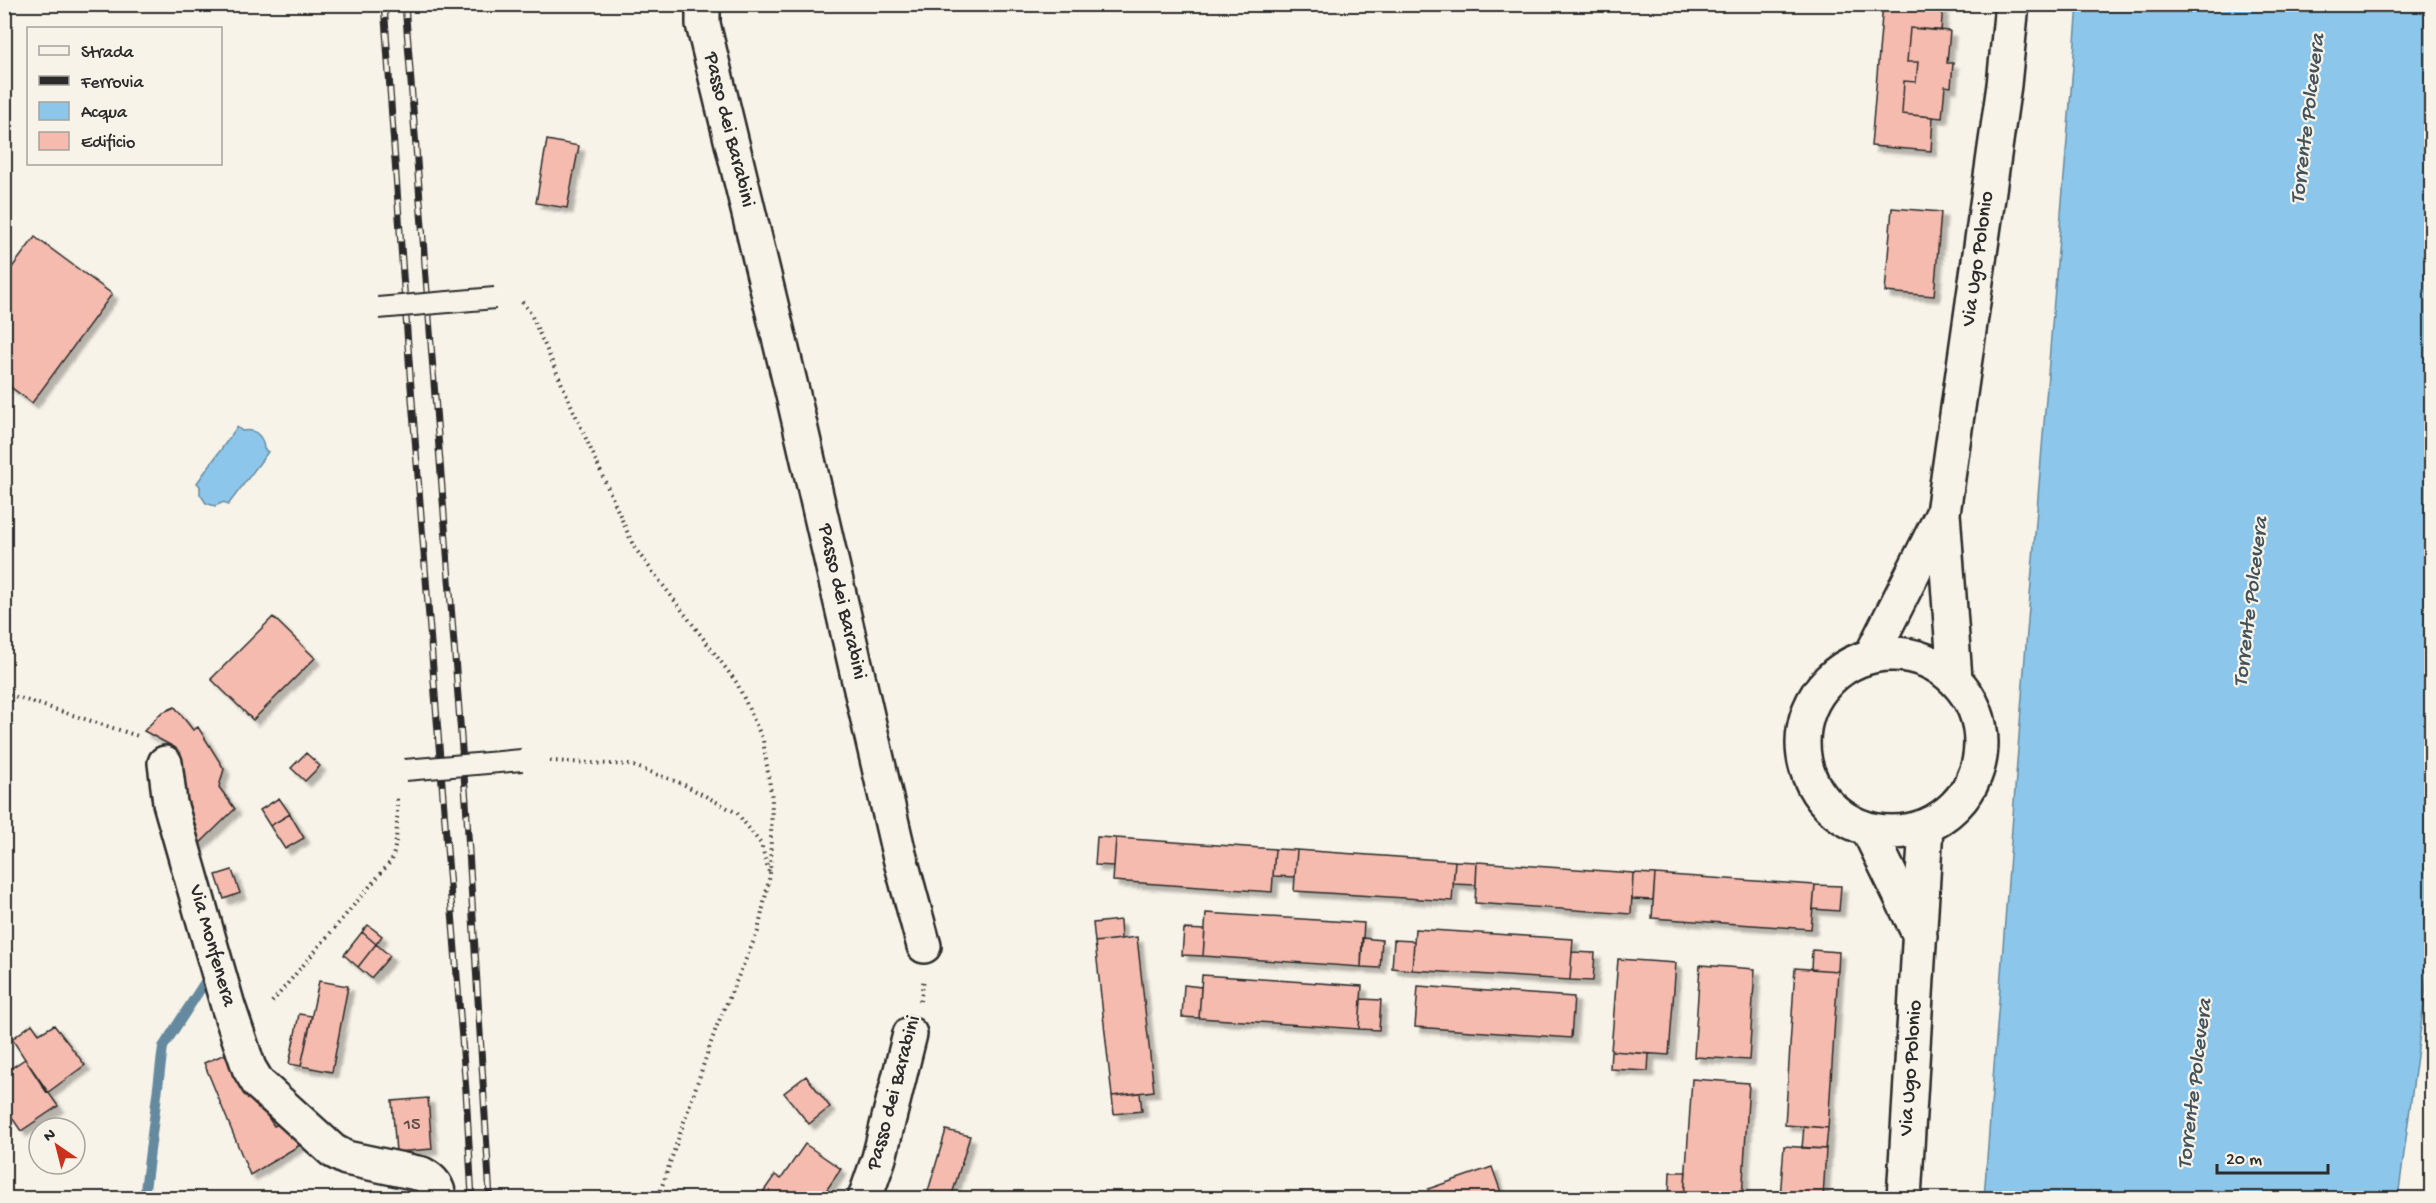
<svg xmlns="http://www.w3.org/2000/svg" width="2436" height="1203" font-family="'Gochi Hand',sans-serif">
  <defs>
    <filter id="shadow"><feDropShadow dx="5.5" dy="5.5" stdDeviation="1.5" flood-color="#0004"/></filter>
  </defs>
  <rect width="100%" height="100%" fill="#f7f3e8"/>
  <filter id="ink" filterUnits="userSpaceOnUse"><feTurbulence type="fractalNoise" baseFrequency=".0167" numOctaves="2"/><feDisplacementMap in="SourceGraphic" scale="12" xChannelSelector="R" yChannelSelector="G"/><feConvolveMatrix kernelMatrix="1 2 1 2 8 2 1 2 1" color-interpolation-filters="sRGB"/></filter>
  <g filter="url(#ink)">
    <!-- water -->
    <path fill="#8cc7eb" stroke="#65899e" stroke-width="1.5" d="M2078 5H2431L2432 943 2398 1198H1984L2025 657Z
      M237 427 242 431C255 429 263 435 264 449L268 452 228 505 224 502 215 506 206 503 200 494V486L197 483Z"/>
    <g fill="none" stroke-linecap="round" stroke-linejoin="round">
      <!-- stream -->
      <path stroke="#65899e" stroke-width="10" d="M144 1198 163 1047 205 982"/>
    </g>
    <!-- building -->
    <path fill="#f5bbae" stroke="#2b2b2b" stroke-width="1.5" filter="url(#shadow)" d="M1883 4H1943L1941 31 1910 28 1907 62H1918L1916 82 1904 81 1902 114 1933 117 1931 151 1871 146Z
      M1910 28 1950 31 1947 63H1953L1951 87 1945 86 1942 118 1902 114 1904 81 1916 82 1918 62H1907Z
      M547 140 579 146 567 208 536 203Z
      M1892 208 1941 212 1934 296 1885 292Z
      M35 237 112 294 32 403 4 382V278Z
      M273 617 315 658 253 720 211 679Z
      M175 707 193 730 198 727 224 769 219 787 235 809 194 849 175 808 174 747 144 731 161 713Z
      M306 753 320 766 305 781 291 768Z
      M279 798 290 814 270 826 260 810Z
      M290 814 304 838 285 849 270 826Z
      M1097 837 1116 838 1114 866 1095 865Z
      M1116 838 1275 849 1272 892 1113 881Z
      M1275 849 1297 850 1295 877 1273 876Z
      M1297 850 1455 861 1452 901 1294 891Z
      M1455 861 1477 862 1476 885 1453 884Z
      M1477 862 1633 873 1631 914 1475 903Z
      M232 870 240 893 224 899 216 875Z
      M1633 873 1655 874 1653 900 1632 899Z
      M1655 874 1815 885 1811 929 1652 918Z
      M1815 885 1841 886 1839 911 1813 909Z
      M1206 913 1364 923 1361 967 1203 956Z
      M1120 920 1121 939 1095 942 1093 923Z
      M368 925 382 936 376 944 362 932Z
      M1184 929 1205 930 1203 956 1182 955Z
      M1415 929 1573 939 1570 980 1412 970Z
      M362 932 376 944 358 967 344 955Z
      M1137 937 1154 1091 1112 1096 1095 942Z
      M1362 938 1382 940 1380 968 1361 967Z
      M1394 940 1414 941 1412 970 1392 968Z
      M376 944 390 956 371 978 358 967Z
      M1812 950 1839 952 1838 971 1811 969Z
      M1572 952 1595 953 1593 981 1570 980Z
      M1618 959 1676 963 1669 1055 1611 1051Z
      M1700 965 1755 969 1749 1060 1694 1057Z
      M1795 968 1838 971 1828 1128 1785 1125Z
      M1202 975 1362 986 1359 1029 1199 1018Z
      M319 981 348 986 332 1072 301 1066Z
      M1184 985 1201 987 1199 1018 1182 1017Z
      M1418 986 1574 997 1571 1038 1415 1027Z
      M1361 999 1381 1000 1379 1030 1359 1029Z
      M299 1014 312 1016 301 1066 289 1064Z
      M32 1024 39 1034 54 1025 85 1065 47 1093 12 1039Z
      M1611 1051 1649 1054 1648 1071 1610 1069Z
      M230 1052 241 1077 274 1126 281 1123 300 1145 250 1175 204 1063Z
      M25 1059 58 1106 21 1131 4 1106V1073Z
      M806 1076 830 1107 809 1124 784 1093Z
      M1692 1079 1749 1083 1742 1198H1684Z
      M1140 1093 1142 1111 1114 1114 1112 1096Z
      M428 1098 432 1149 396 1152 392 1101Z
      M1804 1126 1828 1128 1826 1149 1802 1148Z
      M946 1130 970 1136 951 1198H926Z
      M805 1144 841 1169 821 1198H766L768 1195 763 1192 775 1175 781 1179Z
      M1784 1146 1826 1149 1823 1198H1780Z
      M1492 1167 1503 1198H1431L1428 1189Z
      M1670 1172H1686L1684 1198H1669Z"/>
    <g fill="none" stroke-linecap="round" stroke-linejoin="round">
      <defs>
        <path id="minor" d="M703 4V24L793 395 899 854 924 946
          M165 763 170 803 228 1006 249 1068 258 1083 333 1151 346 1158 422 1174C432 1179 438 1187 439 1198
          M865 1198 879 1158 910 1034"/>
        <path id="primary" d="M1803 743a89 89 0 1 1 178 0a89 89 0 1 1-178 0Z
          M1871 656 1942 515
          M1955 679 1943 513 2004 85 2012 4
          M1868 829 1920 936
          M1904 1198 1926 826"/>
      </defs>
      <!-- minor casing -->
      <use href="#minor" stroke="#2b2b2b" stroke-width="38"/>
      <!-- primary casing -->
      <use href="#primary" stroke="#2b2b2b" stroke-width="38"/>
      <!-- path -->
      <path stroke="#2b2b2b" stroke-width="4" stroke-dasharray="1.5 4.5" stroke-linecap="butt" d="M522 302 530 312 634 547 737 683 763 740 772 799 770 875 758 931 716 1028 658 1198
        M4 693 141 737
        M550 761 631 765 683 784 737 813 761 844 769 872
        M920 1001 924 979
        M272 1002 392 860C398 839 397 820 397 798"/>
      <!-- minor -->
      <use href="#minor" stroke="#f7f3e8" stroke-width="33"/>
      <!-- primary -->
      <use href="#primary" stroke="#f7f3e8" stroke-width="33"/>
      <defs>
        <path id="rail" d="M384 4 410 374 466 1091 472 1198
          M405 4 466 801 490 1198"/>
      </defs>
      <!-- rail casing -->
      <use href="#rail" stroke="#2b2b2b" stroke-width="7"/>
      <!-- rail -->
      <use href="#rail" stroke="#f7f3e8" stroke-width="4.5" stroke-dasharray="14" stroke-linecap="butt"/>
      <defs>
        <path id="service-bridge" d="M378 308 495 298
          M405 770 522 760"/>
      </defs>
      <!-- service-bridge casing -->
      <use href="#service-bridge" stroke="#2b2b2b" stroke-width="24" stroke-linecap="butt"/>
      <!-- service-bridge -->
      <use href="#service-bridge" stroke="#f7f3e8" stroke-width="20"/>
    </g>
  </g>
  <g text-anchor="middle" dominant-baseline="central" stroke-width="4.5" stroke-linejoin="round" paint-order="stroke">
    <!-- number labels -->
    <g font-size="18" fill="#5e4f4c">
      <text x="412" y="1125">15</text>
    </g>
    <!-- street labels -->
    <g font-size="21" fill="#2b2b2b" stroke="#f7f3e8">
      <text transform="translate(728 130) rotate(76)">Passo dei Barabini</text>
      <text transform="translate(1979 259) rotate(-82)">Via Ugo Polonio</text>
      <text transform="translate(841 602) rotate(77)">Passo dei Barabini</text>
      <text transform="translate(211 946) rotate(74)">Via Monfenera</text>
      <text transform="translate(1912 1068) rotate(-86)">Via Ugo Polonio</text>
      <text transform="translate(895 1093) rotate(-75)">Passo dei Barabini</text>
    </g>
    <!-- water labels -->
    <g font-size="22" font-style="italic" fill="#43525b" stroke="#f7f3e8">
      <text transform="translate(2309 119) rotate(-83)">Torrente Polcevera</text>
      <text transform="translate(2252 602) rotate(-83)">Torrente Polcevera</text>
      <text transform="translate(2196 1084) rotate(-83)">Torrente Polcevera</text>
    </g>
  </g>
  <!-- margin -->
  <rect width="2436" height="1203" fill="none" stroke="#f7f3e8" stroke-width="24"/>
  <rect x="12" y="12" width="2412" height="1179" fill="none" stroke="#2b2b2b" stroke-width="2" filter="url(#ink)"/>
  <!-- legend -->
  <rect x="27" y="27" width="195" height="138" fill="#f7f3e8" stroke="#a5a39c" stroke-width="1.5"/>
  <rect x="39" y="46" width="30" height="9" fill="#f7f3e8" stroke="#a5a39c" stroke-width="1.5"/>
  <text x="81" y="57" font-size="18" fill="#2b2b2b">Strada</text>
  <rect x="39" y="76" width="30" height="9" fill="#2b2b2b" stroke="#a5a39c" stroke-width="1.5"/>
  <text x="81" y="87" font-size="18" fill="#2b2b2b">Ferrovia</text>
  <rect x="39" y="102" width="30" height="18" fill="#8cc7eb" stroke="#a5a39c" stroke-width="1.5"/>
  <text x="81" y="117" font-size="18" fill="#2b2b2b">Acqua</text>
  <rect x="39" y="132" width="30" height="18" fill="#f5bbae" stroke="#a5a39c" stroke-width="1.5"/>
  <text x="81" y="147" font-size="18" fill="#2b2b2b">Edificio</text>
  <!-- north arrow -->
  <g transform="translate(57 1146) rotate(325)"><circle r="28" fill="#f7f3e8" stroke="#a5a39c" stroke-width="1.5"/>
  <path d="M0-4.5L10 22L0 15L-10 22Z" fill="#c8321e"/>
  <text y="-9" font-size="16" font-weight="bold" text-anchor="middle" fill="#2b2b2b">N</text>
  </g>
  <!-- scale -->
  <path d="M2217 1164v9h111v-9" fill="none" stroke="#2b2b2b" stroke-width="3"/>
  <text x="2226" y="1164" font-size="18" fill="#2b2b2b" stroke="#f7f3e8" stroke-width="4.5" paint-order="stroke">20 m</text>
</svg>
